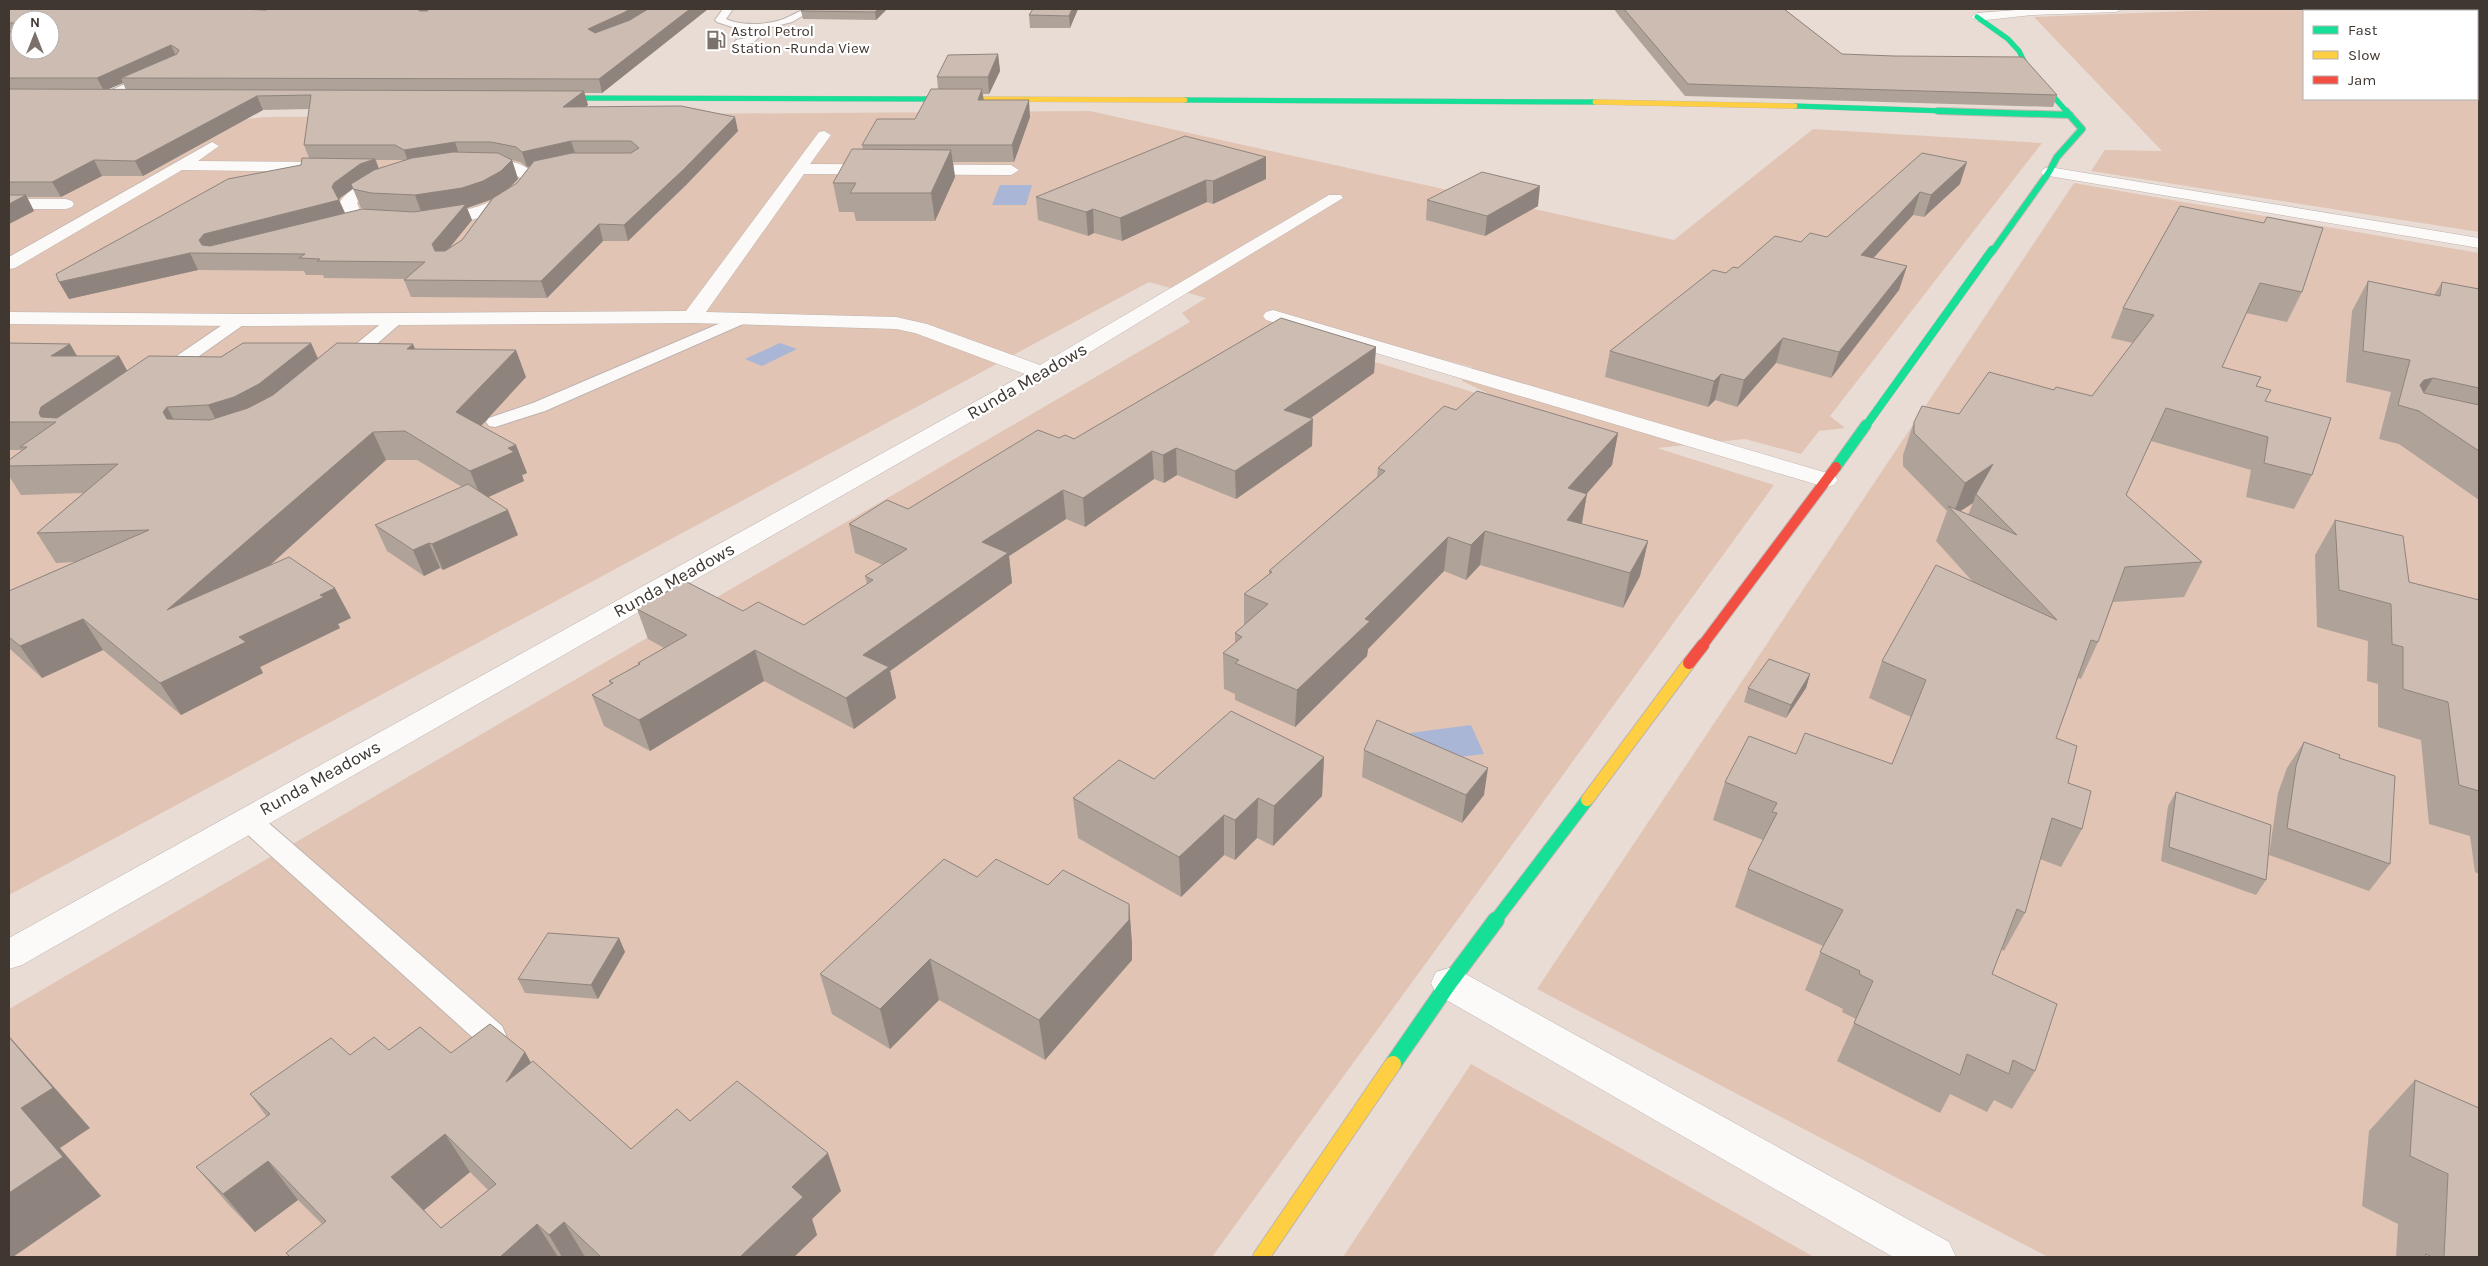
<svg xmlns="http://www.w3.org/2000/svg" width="2488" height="1266" font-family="Karla,sans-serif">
  <rect width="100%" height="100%" fill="#e9dcd5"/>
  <!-- green -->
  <path fill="#e1c4b4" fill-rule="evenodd" d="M2242 9H2479V232L2091 171 2105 150 2162 151 2034 17ZM2304 11H2477V99H2304Z
    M1090 111 1674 240 1813 129 2042 143 1830 416 1845 428 1819 431 1801 454 1745 439 1657 448 1774 485 1212 1257H9V1009L1190 322 1182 313 1206 298 1149 282 9 895V145L266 117ZM1296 321 1472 367 1462 381 1508 403 1275 331Z
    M2074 183 2479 253V1257H2048L1537 989Z
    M1471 1064 1814 1257H1343Z"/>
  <!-- water -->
  <path fill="#aab6d6" d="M1000 185H1032L1026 205H992Z
    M780 343 797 349 762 366 745 359Z
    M1471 725 1484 754 1398 764 1387 736Z"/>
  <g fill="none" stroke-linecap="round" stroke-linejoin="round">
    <defs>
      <path id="lane" d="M723 9H733L726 19C740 26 766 25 781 20 793 16 800 8 814 9L792 22 768 28 753 43 740 45 735 42 736 40 746 38 756 29 732 27 717 22 715 20Z
        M154 71 159 74 158 76 106 99 102 100 96 97Z
        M744 313 752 318 750 321 545 411 495 427 489 426 486 422 489 418 533 403Z
        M240 315 248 320 246 323 168 378H156L153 374 156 370 234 317Z
        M395 315 403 320 401 323 350 367H338L336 363 338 359 389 317Z
        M247 809 256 812 502 1026 506 1035 502 1044 491 1048 480 1044 238 826 234 819 238 812Z"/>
      <path id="street" d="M2030 9H2122L2116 12 2032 15 1977 21 1971 17 1977 13Z
        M2477 65H2479V73H2477Z
        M824 131 831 135 810 164 1011 165 1019 170 1011 175 804 174 706 312 896 317 927 324 1040 365 1329 195H1341L1343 198 1049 377 22 965 9 969V938L1025 374 915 333 896 329 692 323 240 326 9 324V312L240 314 686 311 819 132Z
        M212 142 219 146 198 161 326 162 334 167 326 172 182 170 15 268 9 269V257Z
        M477 159C497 159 524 159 537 177 533 183 529 191 524 196 484 230 395 232 347 217L340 202C364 167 438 160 477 159ZM460 169 505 170 521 178C494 218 402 223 360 210L357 203C387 178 422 173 460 169Z
        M2049 167 2479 238V248L2043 175 2041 172 2043 169Z
        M9 199H66L72 201 74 204 72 207 66 209H9Z
        M1273 310 1834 475 1838 480 1834 485 1826 487 1818 485 1266 320 1263 316 1266 312Z
        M1449 968 1462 972 1949 1242 1956 1257H1893L1436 994 1431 983 1436 972Z"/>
      <path id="fast-far5" d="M1977 17 2008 39 2019 51 2026 65 2067 112
        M548 98 931 99
        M1185 100 1595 102
        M1795 106 1976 112"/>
      <path id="fast-far4" d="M1938 111 2070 115
        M1992 252 2049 172 2057 157 2082 129 2066 111"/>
      <path id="fast-far3" d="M1865 427 1992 250"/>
      <path id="fast-far2" d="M1836 467 1866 425"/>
      <path id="fast-far1" d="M1495 921 1587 800"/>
      <path id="fast" d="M1393 1064 1449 983 1496 920"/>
      <path id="slow-far2" d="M931 99 1185 100
        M1595 102 1795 106"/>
      <path id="slow-far1" d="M1587 800 1689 663"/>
      <path id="slow" d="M1261 1257 1393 1064"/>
      <path id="jam-far1" d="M1702 646 1836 467"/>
      <path id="jam" d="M1689 663 1703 645"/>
    </defs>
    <!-- lane casing -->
    <use href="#lane" stroke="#beb4af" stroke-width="2"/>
    <!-- street casing -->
    <use href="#street" stroke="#beb4af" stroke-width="1"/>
    <!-- fast-far5 casing -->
    <use href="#fast-far5" stroke="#beb4af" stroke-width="5.5"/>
    <!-- fast-far4 casing -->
    <use href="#fast-far4" stroke="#beb4af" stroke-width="8"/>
    <!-- fast-far3 casing -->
    <use href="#fast-far3" stroke="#beb4af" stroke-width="9"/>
    <!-- fast-far2 casing -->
    <use href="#fast-far2" stroke="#beb4af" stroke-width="12"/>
    <!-- fast-far1 casing -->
    <use href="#fast-far1" stroke="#beb4af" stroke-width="14"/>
    <!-- fast casing -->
    <use href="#fast" stroke="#beb4af" stroke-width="18"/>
    <!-- slow-far2 casing -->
    <use href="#slow-far2" stroke="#beb4af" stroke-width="5.5"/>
    <!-- slow-far1 casing -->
    <use href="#slow-far1" stroke="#beb4af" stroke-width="14"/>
    <!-- slow casing -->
    <use href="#slow" stroke="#beb4af" stroke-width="18"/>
    <!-- jam-far1 casing -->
    <use href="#jam-far1" stroke="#beb4af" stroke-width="12"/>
    <!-- jam casing -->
    <use href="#jam" stroke="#beb4af" stroke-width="14"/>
    <!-- lane -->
    <use href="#lane" fill="#fcfaf9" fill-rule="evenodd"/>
    <!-- street -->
    <use href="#street" fill="#fcfaf9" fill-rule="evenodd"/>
    <!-- fast-far5 -->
    <use href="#fast-far5" stroke="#16e098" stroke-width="5"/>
    <!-- fast-far4 -->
    <use href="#fast-far4" stroke="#16e098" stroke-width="6"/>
    <!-- fast-far3 -->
    <use href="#fast-far3" stroke="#16e098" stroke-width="8"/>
    <!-- fast-far2 -->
    <use href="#fast-far2" stroke="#16e098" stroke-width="10"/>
    <!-- fast-far1 -->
    <use href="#fast-far1" stroke="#16e098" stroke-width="12"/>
    <!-- fast -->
    <use href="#fast" stroke="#16e098" stroke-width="16"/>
    <!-- slow-far2 -->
    <use href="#slow-far2" stroke="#ffcf43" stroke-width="5"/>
    <!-- slow-far1 -->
    <use href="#slow-far1" stroke="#ffcf43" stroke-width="12"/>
    <!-- slow -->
    <use href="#slow" stroke="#ffcf43" stroke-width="16"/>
    <!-- jam-far1 -->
    <use href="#jam-far1" stroke="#f24e42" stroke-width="10"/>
    <!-- jam -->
    <use href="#jam" stroke="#f24e42" stroke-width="12"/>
  </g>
  <!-- wall -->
  <path fill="#afa299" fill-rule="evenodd" d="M9 9 266 10 269 9H708L602 93H584L588 105 585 107 738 131 686 185 628 241H603L547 298 411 297 404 280 406 279 324 278 323 275H306L304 271 198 270 69 299 59 282 301 165 309 158 304 145 309 109 263 110 143 176H102L61 197H27L34 211 9 224ZM123 83 126 90 108 89ZM376 160H401L403 161 379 169ZM512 160 520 162 527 167 530 166 517 183 509 188 518 179ZM353 189 361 208 365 209 345 213 339 200 340 198ZM492 198 462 240 448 249 472 220 467 208Z
    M887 9 876 20 803 19 801 11Z
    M1033 9H1078L1070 28H1030L1029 15Z
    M1614 9H1784L1842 54 2057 95 2053 107 1685 96 1619 16Z
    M998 54 1000 71 989 94H983L984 100 1030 117 1014 162H953L955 177 935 221H856L854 212H839L833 183 863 149 862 145 915 119 938 89 937 77Z
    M1922 153 1960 184 1924 217 1913 215 1873 258 1907 266 1899 290 1831 378 1776 363 1737 407 1715 400 1708 407 1605 377 1610 351 1726 273 1827 237Z
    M1266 157V179L1213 204 1207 202 1122 241 1094 233 1088 236 1038 220 1036 197Z
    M1427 200 1538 206 1485 236 1426 220Z
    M2180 206 2302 292 2287 322 2246 313 2222 367 2257 386 2265 401 2312 475 2294 509 2246 497 2251 470 2151 441 2126 495 2202 562 2184 597 2113 602 2098 642 2081 679 2078 678 2056 738 2082 829 2061 867 2040 859 2025 913 2004 951 2001 949 1992 974 2035 1071 2012 1109 1994 1100 1987 1112 1950 1094 1940 1113 1837 1061 1856 1019 1842 1012 1843 1009 1805 990 1823 946 1735 907 1748 869 1763 840 1713 820 1725 782 1796 754 1892 764 1911 717 1869 698 1882 661 1973 582 1936 541 1947 511 1903 466V455L1914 422 1959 414 2054 390 2092 396 2133 343 2111 338 2123 308ZM1973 503 1968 515 1960 511Z
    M2368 281 2434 295 2442 282 2479 289V500L2399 444 2379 439 2391 392 2346 382 2352 311Z
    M9 343 70 344 77 356H119L127 371 221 357 311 343 318 359 415 349 526 377 481 426 516 445 527 473 522 475 524 481 488 497 518 535 443 570 440 568 424 576 387 551 375 525 462 487 417 460H386L269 566 351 618 338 624 340 628 260 667 263 673 181 715 103 650 42 678 9 648V591L75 562 56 563 37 533 83 493 21 495 9 476V460L22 450H9Z
    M1376 347 1374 373 1310 418 1312 446 1236 499 1177 475 1164 483 1154 479 1085 527 1066 519 1009 556 1012 583 890 671 896 698 854 729 764 681 650 751 604 726 592 695 611 685 609 681 639 664 638 663 664 648 648 639 637 609 743 611 804 625 867 584 865 576 883 565 855 553 849 524 908 509 1059 438 1074 439Z
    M1456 410 1618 433 1612 465 1587 493 1582 524 1648 541 1640 576 1623 608 1480 565 1466 580 1444 571 1368 649 1367 656 1295 727 1235 700V694L1224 689 1223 653 1235 643V633L1244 625V594L1269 574V571L1377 477 1378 468Z
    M2335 520 2409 582 2478 600 2479 569V874L2475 872 2470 836 2429 824 2421 740 2378 727V684L2367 681 2368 641 2317 627 2315 555Z
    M1810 674 1806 688 1786 718 1744 702 1748 688Z
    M2304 742 2339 758 2390 864 2369 891 2269 855 2278 793 2287 768Z
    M1364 750 1484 795 1462 823 1362 777Z
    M1324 757 1322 796 1273 846 1257 838 1235 860 1224 855 1181 897 1078 838 1073 798 1154 779Z
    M2176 792 2266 880 2256 895 2161 861 2168 806Z
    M1048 885 1129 904 1132 944V960L1045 1060 939 1000 890 1049 832 1014 820 974Z
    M619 938 625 952 598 999 525 993 518 979Z
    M389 1050 451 1053 525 1052 531 1063 631 1149 690 1121 841 1191 812 1219 817 1235 794 1257H290L322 1224 298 1200 255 1232 229 1205 196 1167 267 1117 250 1094 350 1055ZM470 1172 488 1190 441 1228 424 1210Z
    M2415 1080 2479 1257H2396L2398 1224 2362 1206 2369 1131Z"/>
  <!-- shaded-wall -->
  <path fill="#8f847d" d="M415 9H433L418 19Z
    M630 9H652L591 42 588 29Z
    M690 9H708L602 93 599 79Z
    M878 9H887L876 20 875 12Z
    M1072 9H1078L1070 28 1069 16Z
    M171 45 177 58 121 78 123 83 104 91 97 78Z
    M998 54 1000 71 989 94 988 77Z
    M982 89 984 106 978 100Z
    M584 91 588 105 567 121 563 107Z
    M257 96 263 110 143 176 135 161Z
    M1029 100 1030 117 1014 162 1012 145Z
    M735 117 738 131 686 185 628 241 624 225Z
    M571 141 576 156 527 167 522 152Z
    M455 142 460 157 409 165 404 150Z
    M951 150 955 177 935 221 931 193Z
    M1266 157V179L1213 204V181Z
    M375 159 381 174 366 179 340 198 339 200 346 216 209 253 199 240 204 234 332 187 334 183 360 164Z
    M94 160 102 176 61 197 52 182Z
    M512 160 518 179 507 190 490 200 467 208 472 220 439 261 415 195Z
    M1967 162 1960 184 1924 217 1931 195Z
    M1206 180 1207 202 1122 241 1120 218Z
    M1540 186 1538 206 1485 236 1487 216Z
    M1920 192 1913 215 1854 279 1861 255Z
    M26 195 34 211 9 224V204Z
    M1093 209 1094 233 1088 236 1086 212Z
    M599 224 603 241 547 298 541 281Z
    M190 253 198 270 69 299 59 282Z
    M1907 266 1899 290 1831 378 1839 352Z
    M1783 338 1776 363 1737 407 1744 380Z
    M311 343 323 370 223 433 208 405Z
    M70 344 85 370 51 356Z
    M413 344 424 370 407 349Z
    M1376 347 1374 373 1284 437V410Z
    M516 350 526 377 468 440 456 412Z
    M119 356 134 383 56 422H50L41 407Z
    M1721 374 1715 400 1708 407 1714 381Z
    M2433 378 2414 409 2420 385 2424 380Z
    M41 407 50 422H45L39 413Z
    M167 407 182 435 178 440 163 412Z
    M1313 419 1312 446 1236 499 1235 471Z
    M373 432 386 460 186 641 167 610Z
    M1618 433 1612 465 1562 522 1568 488Z
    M516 445 527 473 522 475 524 481 482 500 470 471 508 448Z
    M1176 448 1177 475 1164 483 1163 455Z
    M1152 451 1154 479 1085 527 1083 498Z
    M1993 464 1976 494 1973 503 1956 514 1954 512 1965 483Z
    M1063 490 1066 519 1009 556 1012 583 890 671 896 698 854 729 846 698 863 655 982 542Z
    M1587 494 1581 527 1561 554 1567 520Z
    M508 510 518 535 443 570 432 544Z
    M1485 531 1480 565 1466 580 1471 545Z
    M1448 537 1444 571 1368 649 1367 656 1295 727 1297 690 1365 619Z
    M1648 541 1640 576 1623 608 1630 573Z
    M429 543 440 568 424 576 413 550Z
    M335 588 351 618 338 624 340 628 260 667 263 673 181 715 160 683 239 637 320 595Z
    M83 619 103 650 42 678 20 646Z
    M755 650 764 681 650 751 639 720Z
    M1810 674 1806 688 1786 718 1791 705Z
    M1324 757 1322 796 1273 846 1274 806Z
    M1488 768 1484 795 1462 823 1466 795Z
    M1258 798 1257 838 1235 860V820Z
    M1224 815V855L1181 897 1179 857Z
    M1129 904 1132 944V960L1045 1060 1039 1020Z
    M619 938 625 952 598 999 591 985Z
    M930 959 939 1000 890 1049 880 1009Z
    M9 1036 90 1128 60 1148 101 1196 13 1257H9V1193L21 1108Z
    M525 1052 546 1090 506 1082Z
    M445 1134 470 1172 418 1215 391 1177Z
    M828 1153 841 1191 812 1219 817 1235 794 1257H742L741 1256 792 1187Z
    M268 1161 298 1200 255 1232 223 1194Z
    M564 1222 585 1257H562L549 1235Z
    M537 1224 558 1257H500Z"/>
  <!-- building -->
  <path fill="#ccbcb2" stroke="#8f847d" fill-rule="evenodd" d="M9 9H235L266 10 269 9H417L420 11H427L430 9H630L623 13 588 29 595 33 630 20 648 9H690L599 79 121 78 177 54 179 50 171 45 97 78H9V32H15V23H9ZM20 20H50V50H20Z
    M805 9H878L875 12 801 11Z
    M1033 9H1072L1069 16 1029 15Z
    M1624 9H1784L1842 54 1894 56 2023 57 2057 95 1688 84Z
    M998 54 988 77H937L948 55Z
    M9 89 584 91 563 107 681 106 735 117 683 170 624 225 599 224 541 281 404 280 425 262 317 261 320 259 299 258 305 254 190 253 59 282 56 274 228 179 301 165 302 158 375 159 360 164 334 183 332 187 339 200 204 234 199 240 202 245 210 246 362 209 414 212 466 204 432 244 435 251H445L462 240 493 198 517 183 534 161 572 153H631L639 148 631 141H571L522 152 516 147 491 142H455L404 150 395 145H304L311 95 257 96 135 161 94 160 52 182H9Z
    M931 89H982L978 100H1029L1012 145H862L877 119H915Z
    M1185 136 1266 157 1213 181 1206 180 1120 218 1093 209 1086 212 1036 197Z
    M852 149 951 150 931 193H850L856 183H833Z
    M453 152 498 153 512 160 501 171 483 181 462 188 415 195 371 193 353 189 351 184 374 170 412 158Z
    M1922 153 1967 162 1931 195 1920 192 1861 255 1907 266 1839 352 1783 338 1744 380 1721 374 1714 381 1610 351 1713 270 1726 273 1733 267 1738 268 1775 236 1801 242 1810 233 1827 237Z
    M1482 172 1540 186 1487 216 1427 200Z
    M9 195H26L9 204Z
    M2180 206 2264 223 2267 217 2323 228 2302 292 2260 283 2222 367 2261 377 2256 386 2271 390 2265 401 2331 418 2312 475 2264 463 2268 437 2166 408 2126 495 2202 562 2125 567 2098 642 2091 640 2056 738 2077 746 2068 783 2091 791 2082 829 2052 818 2025 913 2017 909 1992 974 2057 1004 2035 1071 2013 1060 2009 1074 1967 1054 1960 1075 1854 1023 1873 981 1859 974 1860 971 1820 952 1843 910 1748 869 1777 813 1772 812 1777 803 1725 782 1749 736 1796 754 1805 733 1892 764 1926 680 1882 661 1936 565 2057 620 1948 506 2017 535 1976 494 1993 464 1965 483 1914 433V422L1922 406 1959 414 1989 372 2054 390 2056 387 2092 396 2154 315 2123 308Z
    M2368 281 2440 296 2442 282 2479 289V388L2433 378 2424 380 2420 385 2424 393 2479 405V451L2419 411 2398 405 2410 360 2363 351Z
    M1281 318 1376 347 1284 410 1313 419 1235 471 1176 448 1163 455 1152 451 1083 498 1063 490 982 542 1008 553 863 655 889 667 846 698 755 650 639 720 592 695 613 683 609 681 640 664 638 663 687 635 637 609 685 581 743 611 758 602 804 625 873 580 865 576 907 549 849 524 887 500 908 509 1038 430 1059 438 1065 435 1074 439Z
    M9 343 70 344 51 356H119L41 407 39 413 41 417 57 418 149 356 221 357 243 343H311L259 384 234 397 208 405 167 407 163 412 167 419 210 420 248 408 273 395 337 343 413 344 407 349 516 350 456 412 516 445 508 448 514 452 470 471 405 431 373 432 167 610 289 557 335 588 320 595 324 597 239 637 246 642 160 683 83 619 20 646 9 637V591L149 530 37 533 118 464 9 466V460L27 447H20L56 422H9Z
    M1477 391 1618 433 1568 488 1587 494 1567 520 1648 541 1630 573 1485 531 1471 545 1448 537 1365 619 1370 621 1297 690 1235 663 1239 660 1223 653 1242 637 1235 633 1268 604 1244 594 1272 572 1269 571 1385 471 1378 468 1444 406 1456 410Z
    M468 484 508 510 432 544 429 543 413 550 375 525Z
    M2335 520 2403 536 2409 582 2479 600V791L2459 785 2448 702 2403 689V647L2392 644 2391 604 2339 590Z
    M1769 659 1810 674 1791 705 1748 688Z
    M1231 711 1324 757 1274 806 1258 798 1235 820 1224 815 1179 857 1073 798 1119 760 1154 779Z
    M1377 720 1488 768 1466 795 1364 750Z
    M2304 742 2340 755 2339 758 2395 776 2390 864 2287 828 2296 766Z
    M2176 792 2271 825 2266 880 2169 847Z
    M944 859 977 877 996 859 1048 885 1063 870 1129 904V920L1039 1020 930 959 880 1009 820 974Z
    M548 933 619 938 591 985 518 979Z
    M490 1024 525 1052 506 1082 533 1061 631 1149 677 1109 690 1121 737 1081 828 1153 792 1187 803 1197 741 1256 743 1257H601L564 1222 549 1235 537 1224 500 1257H290L286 1253 326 1221 268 1161 223 1194 196 1167 270 1114 250 1094 331 1038 350 1055 374 1037 389 1050 420 1027 451 1053ZM445 1134 496 1184 441 1228 391 1177Z
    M9 1037 53 1088 21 1108 63 1157 9 1193Z
    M2415 1080 2479 1108V1257H2444L2448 1174 2410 1156Z
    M2426 1254 2432 1257H2425Z"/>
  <!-- icons -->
  <defs>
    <symbol id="fuel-bare" viewBox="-9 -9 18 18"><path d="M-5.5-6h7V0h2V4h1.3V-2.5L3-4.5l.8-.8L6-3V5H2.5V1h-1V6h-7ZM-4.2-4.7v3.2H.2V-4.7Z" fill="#7b716a" stroke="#fff" stroke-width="2.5" paint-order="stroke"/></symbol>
  </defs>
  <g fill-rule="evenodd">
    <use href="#fuel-bare" x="702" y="26" width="28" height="28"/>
  </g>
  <g text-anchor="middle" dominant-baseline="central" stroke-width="4.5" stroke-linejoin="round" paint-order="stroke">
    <!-- far-poi labels -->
    <g font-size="15" fill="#403731" stroke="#fff" text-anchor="start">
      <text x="731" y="31">Astrol Petrol<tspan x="731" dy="17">Station -Runda View</tspan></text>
    </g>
    <!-- street labels -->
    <g font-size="18" fill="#403731" stroke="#fff">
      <text transform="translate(1027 381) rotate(-30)">Runda Meadows</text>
      <text transform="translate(674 580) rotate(-29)">Runda Meadows</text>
      <text transform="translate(320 778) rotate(-29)">Runda Meadows</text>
    </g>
  </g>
  <!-- border -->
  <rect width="2488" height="1266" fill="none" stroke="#403731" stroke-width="20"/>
  <!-- legend -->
  <rect x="2303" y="10" width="175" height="90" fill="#ffffff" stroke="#b3afad"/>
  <rect x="2313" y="26" width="25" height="8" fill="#16e098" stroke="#b3afad"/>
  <text x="2348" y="35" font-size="15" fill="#403731">Fast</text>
  <rect x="2313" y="51" width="25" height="8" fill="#ffcf43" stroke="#b3afad"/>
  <text x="2348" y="60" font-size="15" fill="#403731">Slow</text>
  <rect x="2313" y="76" width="25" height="8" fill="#f24e42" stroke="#b3afad"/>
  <text x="2348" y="85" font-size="15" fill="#403731">Jam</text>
  <!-- north arrow -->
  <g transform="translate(35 35)"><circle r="24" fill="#ffffff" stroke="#b3afad"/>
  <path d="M0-4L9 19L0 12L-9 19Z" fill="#7b716a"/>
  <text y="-8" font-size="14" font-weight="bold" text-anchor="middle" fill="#403731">N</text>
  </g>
</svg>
